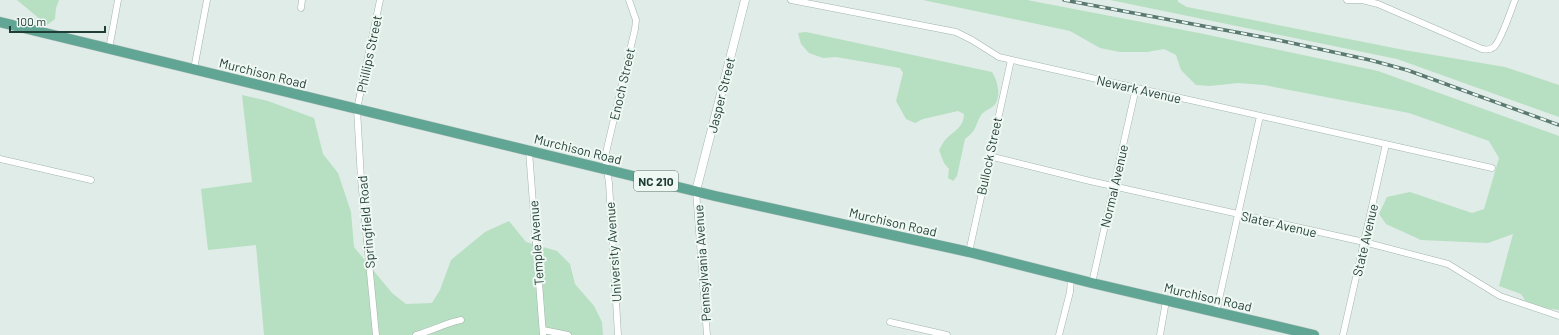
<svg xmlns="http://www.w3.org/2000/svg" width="1559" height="335" font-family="Barlow,sans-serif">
  <rect width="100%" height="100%" fill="#e0ece7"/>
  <!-- green -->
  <path fill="#b7dfc2" d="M17 0H59L56 8 55 19 47 25Z
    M923 0H1027L1204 34 1378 71 1559 136V310L1529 306 1521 294 1499 286 1513 234 1488 243 1421 240 1386 224 1379 214 1387 197 1410 192 1472 213 1484 209 1499 158 1489 141 1409 113 1264 85 1238 83 1210 86 1196 85 1181 70 1176 55 1164 49 1147 52H1120L1100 48 1070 31Z
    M1110 0H1178V2L1187 7 1404 50 1505 67 1559 85V117L1397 59Z
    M806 32 992 72C997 80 1001 93 996 103 993 108 985 110 981 115 974 127 978 129 965 139L957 176 953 181 948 178 949 169 944 163 939 150C941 147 943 142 946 139 954 131 964 127 964 114L958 111 923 119 915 123 906 119 896 101 903 73 900 68 836 57 823 58 809 53 801 44 798 33Z
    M242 95 268 101 314 118 323 154 338 173 351 212 354 247 392 293 406 304 432 303 440 290 451 260 485 232 509 221 526 242 557 251 570 264 575 284 594 306 602 322 603 335H264L256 245 208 250 201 189 252 182Z"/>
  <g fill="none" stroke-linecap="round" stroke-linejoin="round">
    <defs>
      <path id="minor" d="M791 0 956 32 972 40 999 57 1492 168
        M1347 0H1362L1378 4 1482 49C1486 50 1490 50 1494 47 1501 41 1511 10 1515 0
        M301 8 302 0
        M109 49 118 0
        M194 69 207 0
        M529 151 543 335
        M989 156 1090 181 1364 242 1448 264 1500 296 1559 316
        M0 159 91 180
        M696 191 707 335
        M969 252 1011 60
        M1092 283 1136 88
        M1216 313 1260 116
        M890 322 947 335
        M543 330 568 335
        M376 335 361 179 357 109 380 0
        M416 335C432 331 445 323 461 320
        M618 335 609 183 605 157 635 29 636 20 629 0
        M1059 335 1070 292 1071 277
        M1160 335 1166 301
        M1343 335 1386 144"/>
      <path id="tertiary" d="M696 191 745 0"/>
      <path id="primary" d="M0 22 715 196 969 252 1092 283 1314 335"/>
    </defs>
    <!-- minor casing -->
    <use href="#minor" stroke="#a2b4ae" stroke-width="7"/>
    <!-- tertiary casing -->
    <use href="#tertiary" stroke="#a2b4ae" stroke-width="9"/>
    <!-- primary casing -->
    <use href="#primary" stroke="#c0c9c6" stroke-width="11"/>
    <!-- minor -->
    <use href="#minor" stroke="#fff" stroke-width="6"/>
    <!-- tertiary -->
    <use href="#tertiary" stroke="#fff" stroke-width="8"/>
    <!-- primary -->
    <use href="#primary" stroke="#61a594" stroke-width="10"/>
    <defs>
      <path id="rail" d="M1064 0 1278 40 1370 60 1407 70 1559 125"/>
    </defs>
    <!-- rail casing -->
    <use href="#rail" stroke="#597971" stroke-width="3.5"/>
    <!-- rail -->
    <use href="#rail" stroke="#f0f8f4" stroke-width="2" stroke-dasharray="6" stroke-linecap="butt"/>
  </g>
  <g text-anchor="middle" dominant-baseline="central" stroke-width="4" stroke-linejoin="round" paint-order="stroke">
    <!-- shield labels -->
    <rect fill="#f0f8f4" stroke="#5e756e" stroke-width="1" x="634" y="171" width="44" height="20" rx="3"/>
    <g font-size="12" font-weight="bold" fill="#1f3d35">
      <text x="656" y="181">NC 210</text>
    </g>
    <!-- street labels -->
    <g font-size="13" fill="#1f3d35" stroke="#f0f8f4">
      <text transform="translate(369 54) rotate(-78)">Phillips Street</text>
      <text transform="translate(263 73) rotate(14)">Murchison Road</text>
      <text transform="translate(622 84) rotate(-77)">Enoch Street</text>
      <text transform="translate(1139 89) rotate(13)">Newark Avenue</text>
      <text transform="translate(721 95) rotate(-76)">Jasper Street</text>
      <text transform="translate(578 149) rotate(14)">Murchison Road</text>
      <text transform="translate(989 156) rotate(-78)">Bullock Street</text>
      <text transform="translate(1114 186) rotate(-77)">Normal Avenue</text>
      <text transform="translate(366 222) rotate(-95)">Springfield Road</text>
      <text transform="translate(893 222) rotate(13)">Murchison Road</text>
      <text transform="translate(1279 224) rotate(13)">Slater Avenue</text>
      <text transform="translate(1365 240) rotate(-77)">State Avenue</text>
      <text transform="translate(536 243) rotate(-94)">Temple Avenue</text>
      <text transform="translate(613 252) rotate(-94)">University Avenue</text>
      <text transform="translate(702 263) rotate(-94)">Pennsylvania Avenue</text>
      <text transform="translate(1208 297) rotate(13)">Murchison Road</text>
    </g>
  </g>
  <!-- scale -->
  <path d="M10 26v6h95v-6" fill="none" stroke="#1f3d35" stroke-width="2"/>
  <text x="16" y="26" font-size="12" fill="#1f3d35" stroke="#f0f8f4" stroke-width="3" paint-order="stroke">100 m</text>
</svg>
